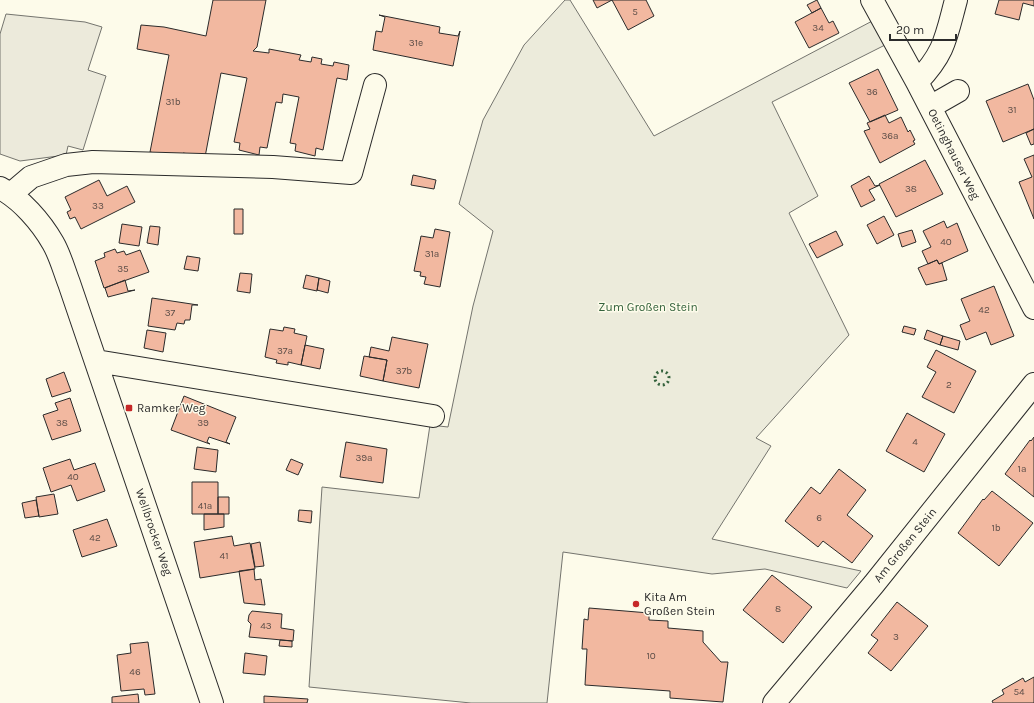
<svg xmlns="http://www.w3.org/2000/svg" width="1034" height="703" font-family="Karla,sans-serif">
  <rect width="100%" height="100%" fill="#fdfbea"/>
  <!-- green -->
  <path fill="#ecebdb" stroke="#74746e" d="M565 0H570L654 136 876 19 889 43 772 102 818 196 789 213 849 335 756 438 771 446 712 539 861 571 847 588 765 569 712 574 563 552 547 703H471L309 687 322 487 419 498 430 425 448 427 473 306 493 231 459 204 483 120 524 45Z"/>
  <!-- parking -->
  <path fill="#eceadb" stroke="#74746e" d="M6 14 85 22 102 27 88 70 106 76 83 150 68 146 66 155 20 161 0 154V34Z"/>
  <!-- building -->
  <path fill="#f2b8a0" stroke="#2b2b2b" d="M213 0H266L257 47 253 51 269 53V49L301 55 299 60 311 62 312 57 322 59 321 64 333 66 334 62 349 65 347 80 337 78 323 150 316 148 315 156 295 151 296 144 290 143 299 97 283 94 282 103 276 102 267 148 260 147 259 155 239 150 240 143 234 142 247 78 221 73 205 157 183 153 182 158 150 152 169 55 137 49 141 25 164 27 206 36Z
    M593 0H646L654 16 628 30 612 0 597 8Z
    M817 0 821 8 812 13 807 5Z
    M999 0H1034V6L1023 3 1019 20 995 14Z
    M821 8 829 23 833 21 839 33 809 48 795 22Z
    M379 15 440 27 439 33 458 36 460 31 453 66 373 50 376 31 382 32 385 17Z
    M878 69 898 110 870 122 849 83Z
    M1028 84 1034 100V129L1003 142 986 101Z
    M885 115 889 123 901 117 908 132 910 130 915 140 913 141 915 144 880 163 864 131 870 129 867 123Z
    M1034 129V144L1031 145 1026 133Z
    M1034 155V219L1019 182 1032 177 1024 159Z
    M925 160 943 194 896 217 879 184Z
    M413 175 436 180 434 189 411 185Z
    M869 176 875 186 880 185 869 190 875 200 861 207 851 186Z
    M99 180 107 196 127 186 135 202 81 229 75 217 70 219 67 212 71 210 65 197Z
    M234 209H243V234H234Z
    M884 216 894 235 877 244 867 225Z
    M944 221 947 228 957 223 968 251 939 264 937 260 928 264 922 251 931 247 923 231Z
    M122 224 142 227 139 246 119 243Z
    M150 226 160 227 158 245 147 243Z
    M435 229 450 232 440 287 424 284 426 277 420 276 421 272 414 271 421 236 433 238Z
    M912 230 916 242 902 247 898 234Z
    M836 231 843 245 817 258 809 244Z
    M115 249 117 253 124 251 126 255 140 250 149 272 104 288 95 261 105 257 104 253Z
    M187 256 200 258 198 271 184 269Z
    M937 260 939 264 942 263 947 280 926 285 918 268Z
    M240 273 252 274 250 293 237 291Z
    M306 275 319 278 317 291 303 288Z
    M319 278 330 281 328 293 317 290Z
    M125 280 128 291 135 290 108 297 105 288Z
    M994 286 1014 336 991 345 986 332 966 340 960 325 970 321 961 299Z
    M152 298 198 305H192L190 320H185L184 324 177 323 175 330 148 326Z
    M904 326 916 329 914 335 902 332Z
    M284 327 295 329 294 333 307 336 301 365 288 362V365L276 363 277 360 265 357 270 329 283 331Z
    M147 330 166 333 163 352 144 348Z
    M927 330 943 336 940 345 924 339Z
    M943 336 960 341 958 350 940 345Z
    M392 337 428 344 419 388 383 381 387 360 369 357 371 347 389 351Z
    M305 345 324 349 320 369 301 365Z
    M936 350 976 371 954 413 922 397 936 372 927 367Z
    M364 356 387 360 383 381 360 376Z
    M64 372 71 391 52 397 46 379Z
    M184 396 236 417 226 442 230 444 209 437 207 442 210 444 207 443 171 430Z
    M70 398 81 431 52 440 43 415 58 410 55 403Z
    M907 413 945 434 924 472 886 451Z
    M1034 437V497L1005 474 1030 440 1031 441Z
    M346 442 387 449 383 483 340 477Z
    M197 447 218 450 216 472 194 469Z
    M70 459 74 470 95 463 105 491 77 501 71 485 51 492 43 468Z
    M291 459 303 464 298 475 286 470Z
    M839 469 866 490 847 515 873 536 852 563 823 541 818 547 785 521 811 487 820 494Z
    M192 482H218V514H192Z
    M992 491 1033 523 999 566 958 533 983 499 984 500Z
    M54 494 58 514 39 517 36 497Z
    M218 497H229V514H218Z
    M36 500 39 516 25 518 22 503Z
    M299 510 312 511 311 523 298 521Z
    M204 514H224V527L204 530Z
    M107 519 117 546 82 557 73 530Z
    M232 536 234 546 250 543 255 569 200 578 194 542Z
    M260 542 264 566 255 567 251 544Z
    M254 569 255 580 261 579 265 605 244 603 239 571Z
    M772 575 812 607 783 643 743 610Z
    M897 602 928 626 891 671 868 653 878 640 871 635Z
    M589 608 649 613V620L668 621V628L703 631V642L721 662H728L723 702 670 698V691L585 685 587 649H582L584 619 588 620Z
    M252 611 282 614 281 628 294 630 293 641 249 637 251 624 248 621 249 615Z
    M280 640 292 641V647L279 646Z
    M148 642 155 694 145 695 144 689 121 691 117 655 131 653 130 644Z
    M245 653 267 656 265 675 243 673Z
    M1034 677V703H993L992 701 1004 694 1002 690 1023 678 1025 682Z
    M138 694 139 703H112V697Z
    M264 696 308 699 307 703H264Z"/>
  <g fill="none" stroke-linecap="round" stroke-linejoin="round">
    <defs>
      <path id="minor" d="M872 0 917 82 1034 308
        M917 82C945 53 946 37 956 0
        M930 107 958 91
        M0 188C21 199 41 222 53 243 60 255 64 270 69 283L212 703
        M11 194 31 177 66 165 93 162 273 167 351 173 375 85
        M96 361 433 416
        M774 703 874 584 1034 384"/>
    </defs>
    <!-- minor casing -->
    <use href="#minor" stroke="#2b2b2b" stroke-width="24"/>
    <!-- minor -->
    <use href="#minor" stroke="#fdfbea" stroke-width="22"/>
    <!-- hedge -->
    <path stroke="#34623c" stroke-width="3" stroke-dasharray="2 3" stroke-linecap="butt" d="M655 378a7 7 0 1 1 14 0a7 7 0 1 1-14 0Z"/>
  </g>
  <!-- markers -->
  <g fill="#c62828" stroke="#fdfbea" stroke-width="1.5">
    <rect x="125" y="404" width="8" height="8" rx="2"/>
    <circle cx="636" cy="604" r="4"/>
  </g>
  <g text-anchor="middle" dominant-baseline="central" stroke-width="3" stroke-linejoin="round" paint-order="stroke">
    <!-- number labels -->
    <g font-size="10" fill="#5d4e48">
      <text x="635" y="12">5</text>
      <text x="818" y="28">34</text>
      <text x="416" y="43">31e</text>
      <text x="872" y="92">36</text>
      <text x="173" y="102">31b</text>
      <text x="1012" y="110">31</text>
      <text x="890" y="136">36a</text>
      <text x="911" y="189">38</text>
      <text x="98" y="206">33</text>
      <text x="946" y="242">40</text>
      <text x="432" y="254">31a</text>
      <text x="123" y="269">35</text>
      <text x="984" y="310">42</text>
      <text x="170" y="313">37</text>
      <text x="285" y="351">37a</text>
      <text x="404" y="371">37b</text>
      <text x="949" y="385">2</text>
      <text x="62" y="423">38</text>
      <text x="203" y="423">39</text>
      <text x="915" y="442">4</text>
      <text x="364" y="458">39a</text>
      <text x="1022" y="469">1a</text>
      <text x="73" y="477">40</text>
      <text x="205" y="506">41a</text>
      <text x="819" y="518">6</text>
      <text x="996" y="528">1b</text>
      <text x="95" y="538">42</text>
      <text x="224" y="556">41</text>
      <text x="778" y="609">8</text>
      <text x="266" y="626">43</text>
      <text x="896" y="637">3</text>
      <text x="651" y="656">10</text>
      <text x="135" y="672">46</text>
      <text x="1019" y="692">54</text>
    </g>
    <!-- street labels -->
    <g font-size="12" fill="#2b2b2b" stroke="#fdfbea">
      <text transform="translate(954 154) rotate(63)">Oetinghauser Weg</text>
      <text transform="translate(154 532) rotate(71)">Wellbrocker Weg</text>
      <text transform="translate(905 545) rotate(-51)">Am Großen Stein</text>
    </g>
    <!-- park labels -->
    <g font-size="12" fill="#34623c" stroke="#fdfbea">
      <text x="648" y="307">Zum Großen Stein</text>
    </g>
    <!-- poi labels -->
    <g font-size="12" fill="#2b2b2b" stroke="#fdfbea" text-anchor="start">
      <text x="137" y="408">Ramker Weg</text>
      <text x="644" y="597">Kita Am<tspan x="644" dy="14">Großen Stein</tspan></text>
    </g>
  </g>
  <!-- scale -->
  <path d="M890 34v6h66v-6" fill="none" stroke="#2b2b2b" stroke-width="2"/>
  <text x="896" y="34" font-size="12" fill="#2b2b2b" stroke="#fdfbea" stroke-width="3" paint-order="stroke">20 m</text>
</svg>
